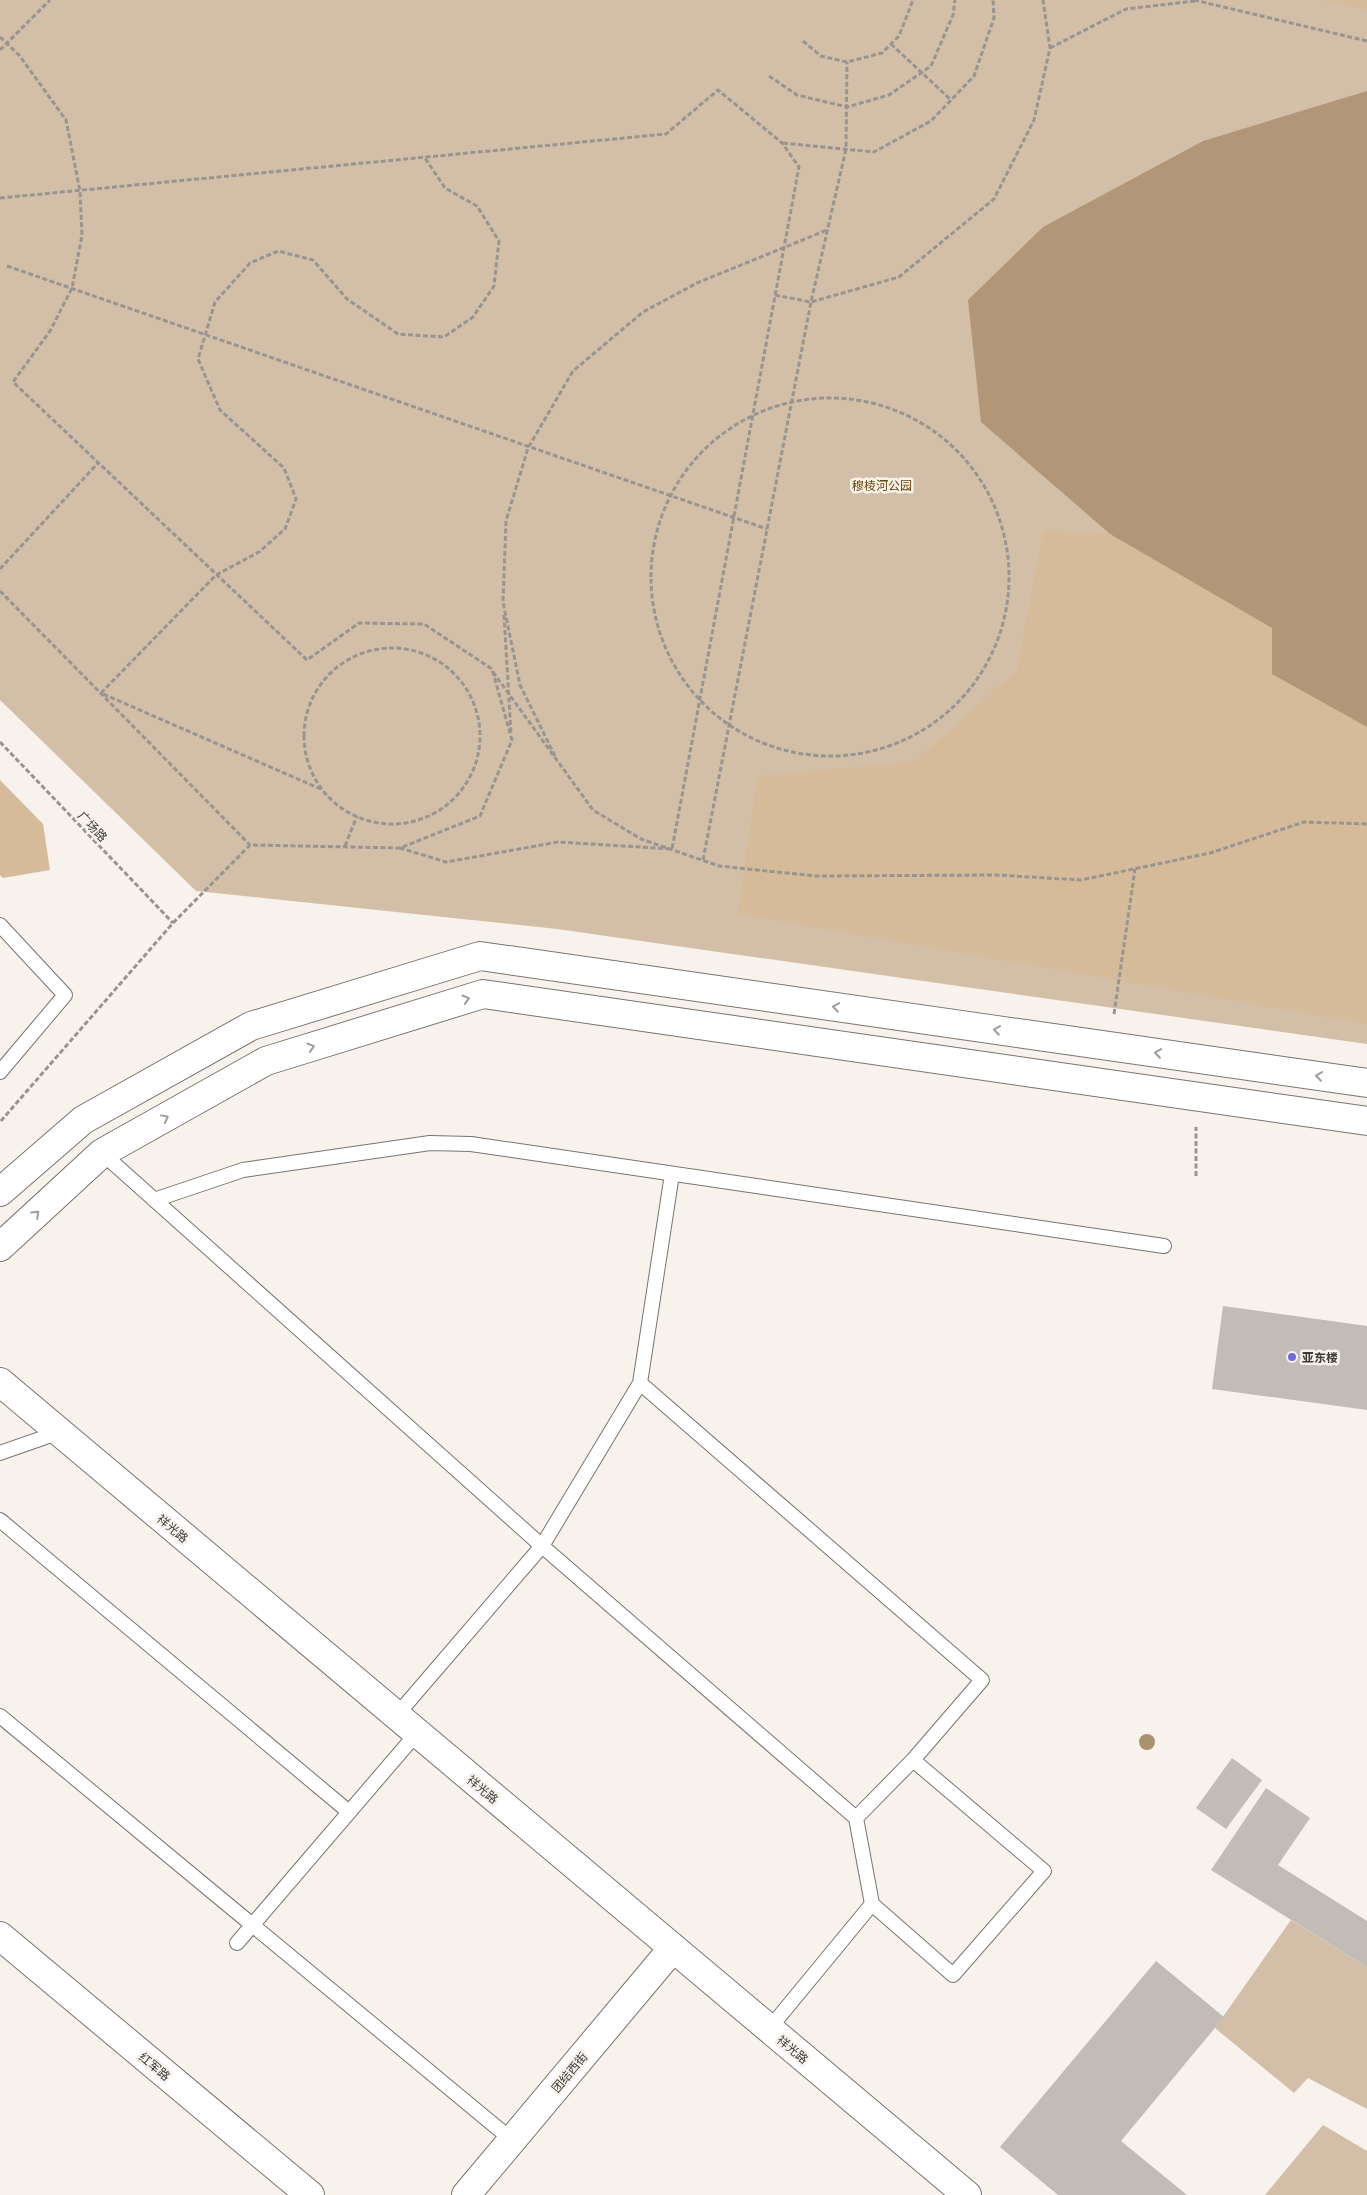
<svg xmlns="http://www.w3.org/2000/svg" width="1367" height="2195" font-family="Barlow,'Noto Sans SC',sans-serif">
  <rect width="100%" height="100%" fill="#f7f2ec"/>
  <!-- green -->
  <path fill="#d3bfa7" d="M0 0H1367V1044L557 929 196 891 0 700Z
    M1291 1920 1367 1967V2109L1308 2078 1294 2093 1215 2028Z
    M1323 2125 1367 2151V2195H1265Z"/>
  <!-- forest -->
  <path fill="#d6bb9a" d="M1322 0H1367V10Z
    M1043 530 1110 534 1272 628V674L1367 727V1024L738 914 757 776 915 761 1017 670Z
    M0 780 43 824 50 870 3 878 0 875Z"/>
  <!-- water -->
  <path fill="#b19777" d="M1367 91V727L1272 674V628L1110 534 981 422 968 300 1043 227 1203 141Z"/>
  <!-- building -->
  <path fill="#c1bcb6" d="M1223 1306 1367 1326V1410L1212 1389Z
    M1232 1758 1262 1780 1226 1829 1196 1808Z
    M1266 1788 1310 1818 1278 1865 1367 1921V1967L1211 1870Z
    M1156 1961 1224 2017 1121 2141 1187 2195H1058L1000 2147Z"/>
  <g fill="none" stroke-linecap="round" stroke-linejoin="round">
    <defs>
      <path id="service" d="M0 925 65 995 0 1072
        M102 1153 542 1546 396 1716
        M672 1174 640 1383 542 1546 856 1818 872 1904 953 1975 1044 1871 913 1760 856 1818
        M154 1200 243 1170 430 1143 471 1144 1164 1246
        M640 1383 982 1680 913 1760
        M0 1453 60 1432
        M0 1520 349 1812
        M0 1716 512 2140
        M237 1943 417 1733
        M769 2029 872 1904"/>
      <path id="minor" d="M0 1936 310 2195
        M466 2195 673 1948"/>
      <path id="tertiary" d="M0 1382 967 2195"/>
      <path id="secondary" d="M0 1192 83 1120 251 1026 480 956 1367 1083
        M0 1247 102 1153 266 1061 483 994 1367 1121"/>
    </defs>
    <!-- service casing -->
    <use href="#service" stroke="#78746f" stroke-width="16"/>
    <!-- minor casing -->
    <use href="#minor" stroke="#78746f" stroke-width="30"/>
    <!-- tertiary casing -->
    <use href="#tertiary" stroke="#78746f" stroke-width="30"/>
    <!-- secondary casing -->
    <use href="#secondary" stroke="#78746f" stroke-width="30"/>
    <!-- path -->
    <path stroke="#989591" stroke-width="3" stroke-dasharray="5 2.5" stroke-linecap="butt" d="M1194 0 1367 41
      M0 37 19 55 66 120 80 191 82 235 72 288 50 331 13 382 307 660 359 623 424 624 492 669 512 740 480 816 400 848 250 845 173 923 0 1122
      M803 41 821 56 847 62 882 53 899 36 913 0
      M891 44 951 100
      M1050 48 1126 9 1195 1
      M0 50 50 0
      M769 76 797 95 847 107 889 95 931 66 953 15 955 0
      M783 143 874 152 931 121 974 76 994 18 993 0
      M0 198 666 134 718 90 782 143 799 167 672 849 558 842 446 862 400 848
      M7 266 767 529
      M775 295 811 302 899 277 994 199 1034 120 1050 48 1043 0
      M651 577a179 179 0 1 1 358 0a179 179 0 1 1-358 0Z
      M0 569 98 463
      M0 591 250 845
      M504 615 511 733
      M304 736a88 88 0 1 1 176 0a88 88 0 1 1-176 0Z
      M493 672 593 810 641 839 719 866 816 876 997 875 1081 880 1210 853 1304 822 1367 824
      M0 742 173 923
      M555 756 520 685 503 602 506 521 528 448 573 371 643 312 697 283 827 230
      M321 789 101 693 216 575 259 552 285 529 296 499 284 468 220 410 198 359 215 302 250 263 278 251 313 260 347 299 398 334 444 337 473 317 494 286 499 241 477 206 445 188 425 158
      M345 846 357 816
      M703 860 811 302 846 149 847 62
      M1114 1014 1135 869
      M1196 1176V1127"/>
    <!-- service -->
    <use href="#service" stroke="#fff" stroke-width="14"/>
    <!-- minor -->
    <use href="#minor" stroke="#fff" stroke-width="28"/>
    <!-- tertiary -->
    <use href="#tertiary" stroke="#fff" stroke-width="28"/>
    <!-- secondary -->
    <use href="#secondary" stroke="#fff" stroke-width="28"/>
  </g>
  <!-- trees -->
  <circle fill="#a9936f" cx="1147" cy="1742" r="8"/>
  <!-- one-way arrows -->
  <defs><path id="oneway-chevron" d="M-2-3.5L2.5 0L-2 3.5" fill="none" stroke-width="1.6" stroke-linecap="round" stroke-linejoin="round" transform="scale(1.25)"/></defs>
  <g stroke="#9e9d9c">
    <use href="#oneway-chevron" transform="translate(466 999) rotate(-17)"/>
    <use href="#oneway-chevron" transform="translate(836 1007) rotate(-172)"/>
    <use href="#oneway-chevron" transform="translate(997 1030) rotate(-172)"/>
    <use href="#oneway-chevron" transform="translate(311 1047) rotate(-17)"/>
    <use href="#oneway-chevron" transform="translate(1158 1053) rotate(-172)"/>
    <use href="#oneway-chevron" transform="translate(1319 1076) rotate(-172)"/>
    <use href="#oneway-chevron" transform="translate(165 1118) rotate(-29)"/>
    <use href="#oneway-chevron" transform="translate(36 1214) rotate(-43)"/>
  </g>
  <!-- markers -->
  <circle fill="#7269e4" stroke="#f7f2ec" stroke-width="2" cx="1292" cy="1357" r="5"/>
  <g text-anchor="middle" dominant-baseline="central" stroke-width="5" stroke-linejoin="round" paint-order="stroke">
    <!-- park labels -->
    <g font-size="12" fill="#694509" stroke="#f7f2ec">
      <text x="882" y="485">穆棱河公园</text>
    </g>
    <!-- street labels -->
    <g font-size="12" fill="#3d3b39" stroke="#f7f2ec">
      <text transform="translate(93 826) rotate(47)">广场路</text>
      <text transform="translate(173 1528) rotate(40)">祥光路</text>
      <text transform="translate(483 1789) rotate(40)">祥光路</text>
      <text transform="translate(793 2049) rotate(40)">祥光路</text>
      <text transform="translate(155 2066) rotate(40)">红军路</text>
      <text transform="translate(569 2072) rotate(-50)">团结西街</text>
    </g>
    <!-- poi labels -->
    <g font-size="12" font-weight="bold" fill="#3d3b39" stroke="#f7f2ec" text-anchor="start">
      <text x="1302" y="1357">亚东楼</text>
    </g>
  </g>
</svg>
